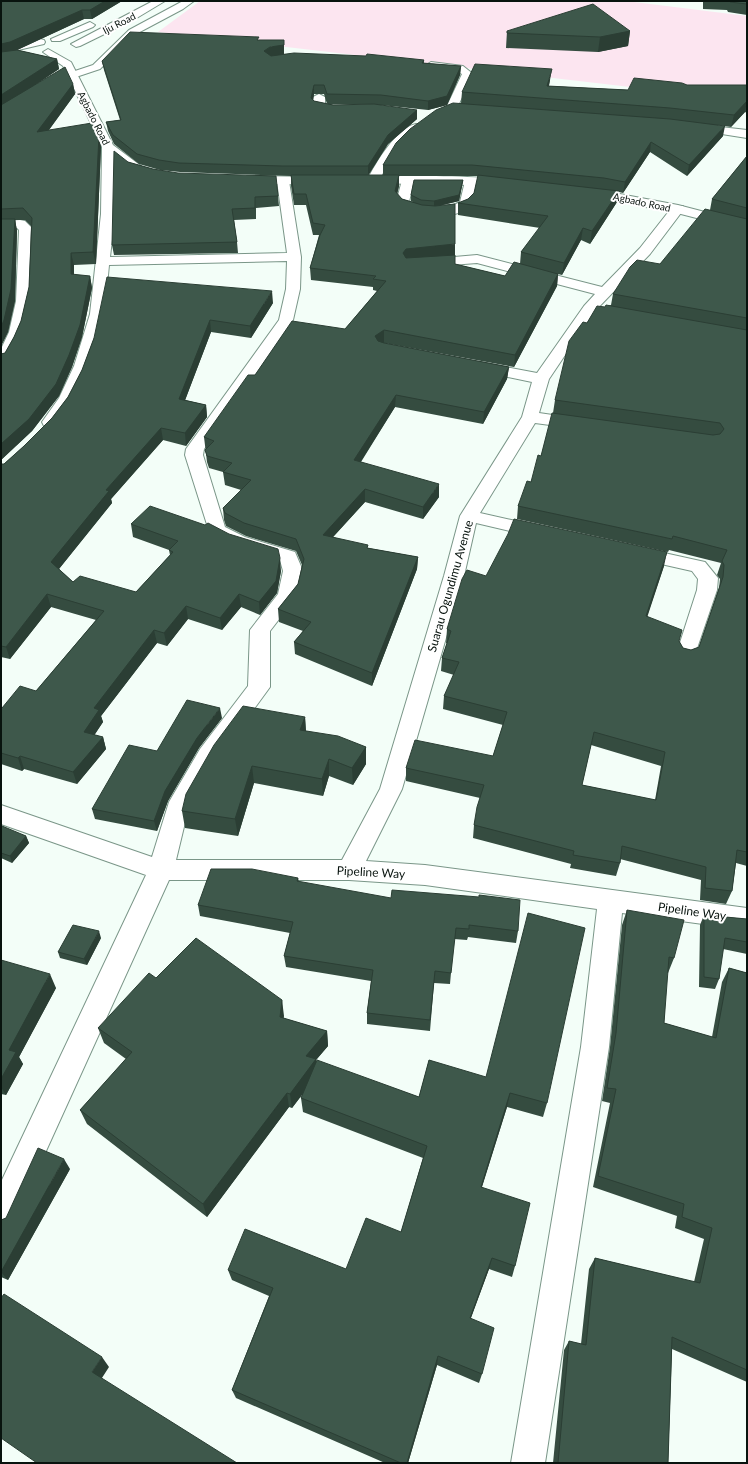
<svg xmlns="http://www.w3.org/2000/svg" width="748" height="1464" font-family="Lato,sans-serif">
  <rect width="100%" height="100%" fill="#f3fef8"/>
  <!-- green -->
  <path fill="#fce5f0" d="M200 1H626L747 16V89L656 90 158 32Z"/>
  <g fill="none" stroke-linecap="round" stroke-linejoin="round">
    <defs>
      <path id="minor" d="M183 1H194L183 9 136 34 100 69 73 78 68 75 69 73 93 65 129 30Z
        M431 62 463 66 473 74 456 110 452 111 446 108 462 74 456 71 427 67 426 65Z
        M319 94 325 97V105L348 109 350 111 344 114 315 109 313 97Z
        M416 124 422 127 420 129 395 153 377 183H369L367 180C376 163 396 128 416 124Z
        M694 124 747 130V138L690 129 688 127Z
        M108 143 114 147 115 214 110 257 287 253 277 181 283 177 289 181 301 257 300 289 293 320 204 449 203 455 225 527 245 537 295 552 303 571 297 596 270 631V687L216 761 188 810 176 860H342L380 789 444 576 460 516 522 417 532 382 474 370 472 367 474 364 480 362 537 373 584 306 595 294 477 263 425 267 420 266 418 263 420 260 477 255 602 287 640 248 673 206H683L684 209 650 254 594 312 549 379 539 413 580 419 586 420 588 424 586 428 580 429 535 423 480 513 547 528 549 532 547 536 540 538 476 523 464 576 402 789 366 861 425 865 747 908V930L622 913 609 1047 545 1463H511L581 1047 597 909 425 885 349 880H169L12 1226 1 1230V1182L146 875 1 824V805L152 857 169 802 200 749 248 686 250 630 278 594 283 571 280 560 231 545 210 534 185 455 186 449 279 320 286 289 287 261 109 265C105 311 98 357 75 398 70 407 62 416 56 426L50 427 44 426 42 422 59 398 74 366 90 314 101 214 102 147Z
        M408 176 414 180 409 202C421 213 447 209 460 202L465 181 467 178H475L477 181 472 204C461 221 407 220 396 203L402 180Z
        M20 220 25 221 33 229C33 276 34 324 7 364L1 366V349L9 332 16 301 19 230 17 228 1 229V221Z
        M637 547 705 562 718 578 717 590 693 660 686 662 679 660 676 655 697 590 698 579 692 571 630 557 628 553 630 549Z"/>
      <path id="major" d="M153 1H165L135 19 80 46 76 47 71 44Z
        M90 22 95 25 93 27 60 41H52L51 39Z
        M40 39 44 40 45 42 44 44 1 54V48Z
        M48 49 71 62 113 145 141 166 143 169 141 172H133L104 150 63 66 43 52Z
        M247 176 320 177 326 181 320 185 243 183 241 180Z
        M369 176C388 176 506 174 512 184L506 188 471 185 365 183 363 180Z
        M588 188 678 205 747 223V231L677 213 584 195 582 192Z"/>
    </defs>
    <!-- minor casing -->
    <use href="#minor" stroke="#7a9688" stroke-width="2"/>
    <!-- major casing -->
    <use href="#major" stroke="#7a9688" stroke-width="2"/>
    <!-- minor -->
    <use href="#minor" fill="#fff" fill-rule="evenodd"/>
    <!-- major -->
    <use href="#major" fill="#fff" fill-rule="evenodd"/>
  </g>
  <!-- wall -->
  <path fill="#354c40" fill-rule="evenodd" d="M1 1H122L92 19H84L17 50 57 59 59 69 31 88 73 84 75 94 49 130 99 136 101 147 96 264 74 265V275L90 276 92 288 82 337 72 367 59 396 32 431 1 460V354L5 353 14 337 21 321 29 287 31 226 25 220H15L17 231 15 301 8 332 1 346Z
    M703 1H747V15L728 12 727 10 703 9Z
    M507 31H630L628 46 598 52 506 48Z
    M259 40 284 54 424 60V63L461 66 460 75 447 105 428 110 381 105 327 104 324 94H314L313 100 314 101 333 105 417 110V119L388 144 368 175H383V165L461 103 462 92 550 80 549 86 628 90 687 85H747V113L745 112 731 127 718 125 723 136 687 176 650 152 623 193 619 192 617 202 590 244 581 240 562 275 558 274 557 286 514 367 384 343H383L509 367 507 379 483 424 395 407 361 462 439 497 423 519 365 502 333 537 368 548 418 557 417 569 372 686 295 654 294 642 303 631 279 622 278 609 298 584 302 565 296 551 246 536 226 526 224 520 223 508 241 490 225 485 223 472 209 468 207 462 204 437 255 375 345 329 377 291 373 290V287L311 280 310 268 319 235H313L306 205H294L291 186V176L180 172 160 170 139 164 114 144 108 131 106 122 120 120 104 70 102 61ZM399 176H478L474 193 468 199 458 203V215L540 228 521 252 520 264 505 276 455 264V255L439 206 459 201 462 186 463 180 411 195V201L413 202 402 199 397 194 399 186Z
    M747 156V866L736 863 732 891 726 904 700 900 701 880 620 859V863L616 876 570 868 571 864 473 838 474 825 480 798 406 781V768L493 756 503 725 443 709 444 696 454 675 441 671 442 658 447 643H446L447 629 486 576 664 566 647 616 679 641 683 648 691 650 699 647 719 588 720 579 717 575 721 563 669 550 668 552 517 519 518 506 531 482 541 456 553 413 555 400 587 323 605 307 611 305 613 294 660 264 710 210 712 199ZM591 745 661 766 655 800 582 785Z
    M128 162 153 169 278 196 279 206 256 208V219L234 220 237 242 238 253 114 255 112 245Z
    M273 303 251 338 211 332 185 400 206 405 207 417 186 446 163 440 111 499 112 503 59 569 73 582 136 592 170 555 169 550 133 537 131 524 281 571 277 593 260 615 241 607 222 630 188 619 167 646 157 643 101 716 103 722 94 735 103 737 106 749 77 784 24 769 22 771 1 764V708H2L36 691 96 620 51 607 10 659 1 657V464H4L24 446 52 418 68 397 82 370 94 338Z
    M305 717 306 731 366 747V764L353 785 329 776 323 796 254 783 238 836 185 828 182 811Z
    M222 718 199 748 168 801 157 831 95 819 92 809 157 751Z
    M1 828 26 836 29 843 12 863 1 858Z
    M298 878 299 882 518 931 516 943 468 937 467 940 454 939 450 984 434 983 430 1031 367 1024V1013L371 981 286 967 284 956 290 933 200 916 198 905Z
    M627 910 674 958 668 973H667L664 1023 712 1037 722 982 729 968 747 973V1382L672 1349 668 1463H553L564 1350 569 1341 581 1344 589 1269 595 1258 694 1282 704 1239 675 1228 677 1216 593 1187 610 1103 602 1101 610 1047 622 925Z
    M704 915 747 919V954L723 949 719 979 715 989 699 987 700 925Z
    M101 938 87 965 60 958 58 952Z
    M1 960 56 988 19 1057 23 1064 6 1095 1 1094Z
    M156 978 282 1000 283 1018 327 1031 328 1046 316 1060 317 1062 419 1097 429 1060 547 1103 543 1117 507 1107 482 1187 515 1266 512 1277 489 1269 471 1318 482 1374 479 1383 437 1365 408 1463H385L236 1398 232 1390 269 1296 232 1280 228 1270 346 1269 401 1232 423 1158 303 1112 301 1098 304 1092 292 1108 289 1107 207 1217 87 1124 80 1110 126 1059 104 1043 98 1028Z
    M70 1169 8 1280 1 1277V1220L6 1218Z"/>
  <!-- shaded-wall -->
  <path fill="#2b3e34" d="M105 1H122L92 19 90 10Z
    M82 10 84 19 13 52 1 55V44Z
    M630 31 628 46 598 52 600 37Z
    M284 40V54L265 59 264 51Z
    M57 59 59 69 1 107V95Z
    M461 66 460 75 447 105 428 110V101Z
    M552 69 550 80 546 97 547 86Z
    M73 84 75 94 40 142 37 132Z
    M314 85V94L312 107 311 98Z
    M747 101 745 112 731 127 734 115Z
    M417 110V119L388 144 368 176V166L388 135Z
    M725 126 723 136 687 176 689 165Z
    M99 136 101 147 96 264 93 252Z
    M651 142 650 152 623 193 625 182Z
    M399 175V186L395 203V191Z
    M463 180 462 186 459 201 434 207V201Z
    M619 191 617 202 590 244 592 231Z
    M15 219 17 231 15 301 8 332 1 346V327Z
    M583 228 581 240 562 275 564 263Z
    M455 244V256L406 261 403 253 406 249Z
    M71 253 74 265V286L71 274Z
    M558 274 557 286 514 367 515 355Z
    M90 276 92 288 82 337 72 367 59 396 32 431 1 460V444Z
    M272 291 273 303 251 338 250 326Z
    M210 320 211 332 181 411 179 399Z
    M384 330V343L375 348V336Z
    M509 367 507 379 483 424 484 412Z
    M396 395 395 407 354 472V460Z
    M206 405 207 417 186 446 185 433Z
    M161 428 163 440 111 499 112 503 54 575 51 562 106 490Z
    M439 484V497L423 519V507Z
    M365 489V502L323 548V535Z
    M667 552 664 566 643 630 646 616Z
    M418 557 417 569 372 686V673Z
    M280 558 281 571 277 593 260 615 259 602Z
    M47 594 51 607 10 659 6 647Z
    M239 594 241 607 222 630 220 618Z
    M186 606 188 619 167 646 164 633Z
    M154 630 157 643 101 716 103 722 88 745 84 732 94 708Z
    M220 708 222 718 199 748 168 801 157 831 154 821 165 791 197 738Z
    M305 717 306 734 300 730Z
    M103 737 106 749 77 784 73 772Z
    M366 747V764L353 785 352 768Z
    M20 756 24 769 22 771 18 758Z
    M329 759V776L323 796 322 779Z
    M252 766 254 783 238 836 235 819Z
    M26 836 29 843 12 863 10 856Z
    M99 931 101 938 87 965 84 959Z
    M50 974 56 988 19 1057 23 1064 6 1095 1 1087V1079L9 1050Z
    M282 1000 284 1016 282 1032 280 1017Z
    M327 1031 328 1046 316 1060 318 1074 292 1108 290 1094 306 1056Z
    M287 1093 289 1107 207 1217 203 1204Z
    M510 1093 507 1107 478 1199 481 1187Z
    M64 1159 70 1169 8 1280 1 1272Z
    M492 1258 489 1269 467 1328 470 1318Z
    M438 1356 437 1365 408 1463H407Z
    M102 1357 109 1367 100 1381 92 1372Z"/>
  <!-- building -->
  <path fill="#3e584b" stroke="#2b3e34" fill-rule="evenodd" d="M1 1H105L90 10H82L10 42 1 44Z
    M730 1H747V4L730 2Z
    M593 4 630 31 600 37 507 33V31Z
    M130 32 259 37 257 40H284V45L270 47 264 51 271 56 294 53 366 56 367 54 424 60 422 63 461 66 447 96 428 101 381 95 327 94 324 85H314L311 98 314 101 333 105 374 104 417 110 388 135 368 166H282L179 163 159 160 137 154 113 135 106 122 121 120 102 61Z
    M17 50 57 59 1 95V52Z
    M475 64 552 69 547 86 628 90 634 78 682 83 687 85H747V101L734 115 670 108 462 92Z
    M65 67 73 84 37 132 92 123 99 136 93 252 71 253V274L90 276 80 325 69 355 56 384 29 419 1 444V354L5 353 14 337 21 321 29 287 32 218 23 208 1 209V105Z
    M453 103 670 119 725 126 689 165 651 142 625 182 604 178 472 165H383L396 143 410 129 436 110Z
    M114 151 128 162 153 169 178 173 276 176 278 196 255 197V208L232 209 237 242 112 245Z
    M747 156V208L712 199Z
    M291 175H399L395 191 402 199 422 205 435 206 455 204V244L406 249 403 253 406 258 455 255V264L505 276 514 262 558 274 515 355 384 330 375 336 378 341 384 343 509 367 484 412 396 395 354 460 439 484 423 507 365 489 323 535 368 545 367 548 418 557 372 673 294 642 311 622 278 609 298 584 304 559 296 539 244 523 225 513 223 508 251 480 223 472 232 463 207 456 205 450 214 441 204 437 248 375H255L292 321 345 329 386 281 373 279 376 276 310 268 320 235 325 225 313 223 306 194H294Z
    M478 175 619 191 592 231 583 228 564 263 521 252 548 216 458 203 468 199 474 193Z
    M414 180H463L459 195 434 201 421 200 411 195Z
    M705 209 747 219V318L613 294 630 267 637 260 660 264Z
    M1 219H15L11 289 4 320 1 327Z
    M107 277 272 291 250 326 210 320 179 399 206 405 185 433 161 428 106 490 109 491 51 562 73 582 80 576 136 592 173 552 169 550 178 541 131 524 150 506 205 525 208 523 229 534 278 549 280 558 276 581 259 602 239 594 220 618 186 606 164 633 154 630 94 708 99 710 84 732 103 737 73 772 20 756 18 758 1 753V708H2L20 686 36 691 104 611 47 594 6 647 1 646V464H4L24 446 52 418 68 397 82 370 94 338Z
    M606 305 747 330V852L737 850 732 891 705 888 706 867 622 846 620 863 573 855 574 851 474 825 477 807 484 785 406 768 415 740 493 756 507 712 444 696 459 662 442 658 451 631 447 629 462 579 467 570 486 576 508 534 514 519 667 552 646 616 682 630 679 641 683 648 691 650 699 647 723 577 724 565 722 561 727 550 673 536 672 539 518 506 527 481 531 482 538 455 541 456 552 413 713 435 720 434 724 429 720 423 555 400 569 341 583 322 587 323 597 306 605 307ZM594 732 665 752 656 800 582 785Z
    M187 700 220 708 197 738 165 791 154 821 92 809 129 745 157 751Z
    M243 706 305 717 300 730 338 736 366 747 352 768 329 759 322 779 252 766 235 819 182 811 186 794 214 745Z
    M2 826 26 836 10 856 1 853V828Z
    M211 869H252L298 878 297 881 391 898 392 890 479 897V895L520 900 518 931 469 925V929L456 928 451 973 435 971 430 1020 367 1013 373 970 284 956 293 922 198 905Z
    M627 910 684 920 674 958 669 957 664 1023 716 1038 729 968 747 973V1370L672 1337 668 1463H558L569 1341 586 1345 595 1258 700 1283 712 1228 682 1217 684 1204 598 1176 616 1089 607 1088 616 1033Z
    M528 913 585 928 547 1103 510 1093 481 1187 530 1203 515 1266 492 1258 470 1318 494 1328 482 1374 438 1356 407 1463H401L232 1390 273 1288 228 1270 245 1229 346 1269 366 1218 401 1232 427 1146 301 1098 317 1060 419 1097 429 1060 486 1077Z
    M704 915 747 919V942L725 938 719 979 704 977Z
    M73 925 99 931 84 959 58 952Z
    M196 938 282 1000 280 1017 327 1031 306 1056 316 1059 290 1094 287 1093 203 1204 80 1110 132 1052 98 1028 149 973 156 978Z
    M1 960 50 974 9 1050 16 1052 1 1079Z
    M38 1148 64 1159 1 1272V1220L6 1218Z
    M4 1294 102 1357 92 1372 237 1463H37L1 1438V1298Z"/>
  <g text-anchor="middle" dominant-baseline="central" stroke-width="4" stroke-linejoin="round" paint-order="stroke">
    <!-- far-street labels -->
    <g font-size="10" fill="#08130e" stroke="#fff">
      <text transform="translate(119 23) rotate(-27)">Iju Road</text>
      <text transform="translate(94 118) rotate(63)">Agbado Road</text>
      <text transform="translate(642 202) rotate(12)">Agbado Road</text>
    </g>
    <!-- street labels -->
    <g font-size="12" fill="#08130e" stroke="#fff">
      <text transform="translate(450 586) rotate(-74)">Suarau Ogundimu Avenue</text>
      <text transform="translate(371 872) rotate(3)">Pipeline Way</text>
      <text transform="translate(692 911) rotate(8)">Pipeline Way</text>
    </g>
  </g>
  <!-- border -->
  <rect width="748" height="1464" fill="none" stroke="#08130e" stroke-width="4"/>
</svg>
